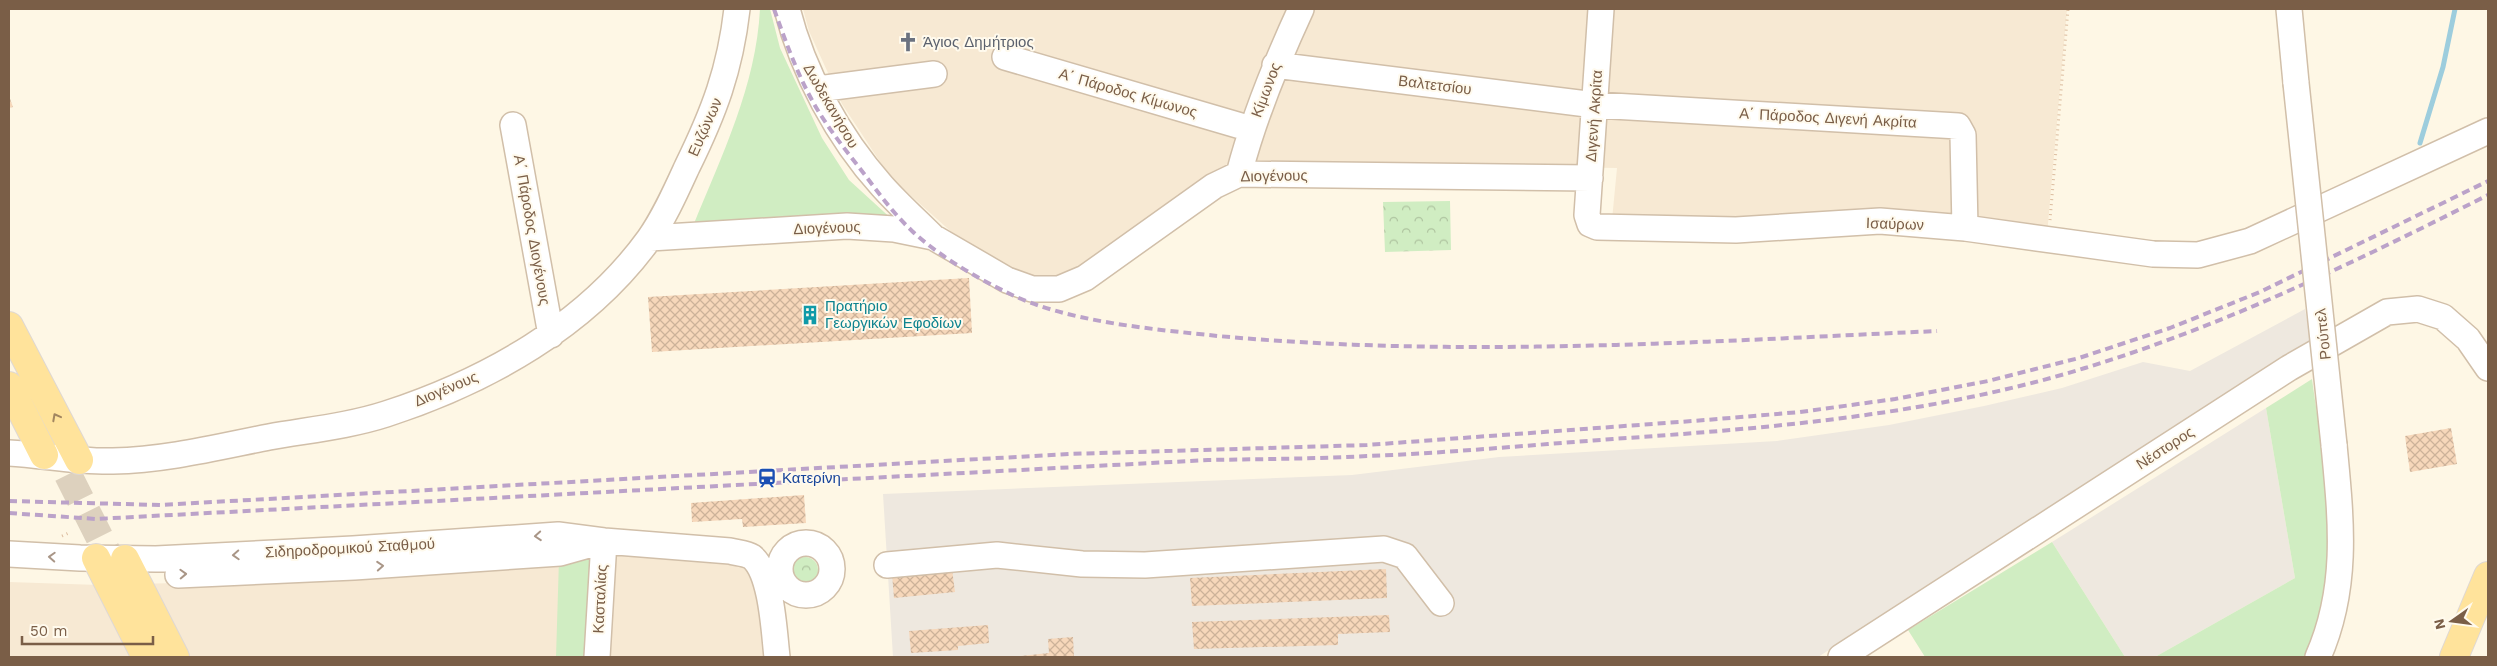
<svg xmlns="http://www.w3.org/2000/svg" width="2497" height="666" font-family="'Work Sans',sans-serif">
  <defs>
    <pattern id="park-crowns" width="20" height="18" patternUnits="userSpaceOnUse" patternTransform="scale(1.25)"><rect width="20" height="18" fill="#d0edc2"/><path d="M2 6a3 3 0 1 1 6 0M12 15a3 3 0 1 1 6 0" fill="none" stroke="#aec39f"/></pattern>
    <pattern id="building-cross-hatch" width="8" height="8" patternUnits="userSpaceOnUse" patternTransform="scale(1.25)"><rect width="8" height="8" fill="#f6d7ba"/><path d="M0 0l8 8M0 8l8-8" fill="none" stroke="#ccb299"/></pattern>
  </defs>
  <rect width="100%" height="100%" fill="#fef7e5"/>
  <!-- residential -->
  <path fill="#f7e9d3" d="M803 9H2067L2047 235 1612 220 1617 168 1237 162 1079 274 1028 277 966 245 890 177 842 104 809 31Z
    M604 541 750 555 777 657H9V582L99 585 251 581Z"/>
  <!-- industrial -->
  <path fill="#eee8df" d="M2305 309 2311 344 1818 657H893L883 494 1352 475 1499 457 1777 441 1889 425 1984 406 2062 388 2143 362 2190 371Z
    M2266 408 2295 578 2155 657H2125L2052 542Z"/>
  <!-- green -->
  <path fill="#d0edc2" d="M760 9H770L780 48 822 138 849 180 895 222 693 226C722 155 756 86 760 9Z
    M2312 379C2319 433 2332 491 2330 546 2329 582 2319 623 2306 657H2155L2295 578 2266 408Z
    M2052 542 2125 657H1925L1908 630Z
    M596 558 590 657H556L559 559Z"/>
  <!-- park -->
  <path fill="url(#park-crowns)" d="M1450 201 1451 250 1385 252 1383 202Z
    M792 570a13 13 0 1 1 26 0a13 13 0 1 1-26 0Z"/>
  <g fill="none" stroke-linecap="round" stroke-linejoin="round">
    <!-- stream -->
    <path stroke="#9dcddd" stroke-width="5" d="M2420 143 2443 67 2455 9"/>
  </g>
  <!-- building -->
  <path fill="url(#building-cross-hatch)" d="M9 96 13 107 9 108Z
    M969 278 972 333 652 352 648 297Z
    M2451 428 2457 464 2410 472 2405 436Z
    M804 495 806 523 743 527 742 519 692 522 691 503Z
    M952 569 955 592 894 598 892 574Z
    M1386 569 1387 598 1192 606 1190 578Z
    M1389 615 1390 632 1338 634V645L1194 649 1192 622Z
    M988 625 989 643 958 646V650L911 653 909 631Z
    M1073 637 1074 657H1011L1049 653 1048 639Z"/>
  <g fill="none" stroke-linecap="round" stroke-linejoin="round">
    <!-- major-tunnel -->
    <path stroke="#ddd1be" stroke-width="28" stroke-dasharray="28 14" stroke-linecap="butt" d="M49 437 121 580"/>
    <defs>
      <path id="minor" d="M787 9C803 72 838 137 882 186 898 204 916 220 933 237
        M1601 9 1587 215 1590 224 1597 227 1736 230 1880 221 1965 228 2153 254 2198 255 2250 241 2488 131
        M2289 9 2296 83
        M1005 57 1251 129
        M1275 65 1595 105 1958 126 1963 135 1965 228
        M818 89 934 74
        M513 125 551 335
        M1239 174C1254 116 1276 63 1301 9
        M650 238 847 226 894 229 933 237 1007 280 1032 289H1059L1085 278 1214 186 1239 174 1590 178
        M9 453C44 455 78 462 113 461 166 460 218 447 269 437 308 430 349 426 386 414 487 381 586 326 649 239 664 218 676 191 687 167 714 112 730 70 737 9
        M780 569a26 26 0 1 1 52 0a26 26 0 1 1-52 0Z
        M9 554 80 558 156 559 353 549 558 535 604 541 730 551C737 553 746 553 752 557 772 574 774 632 777 657
        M887 565 997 555 1082 564 1145 565 1384 549 1405 556 1441 603
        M178 575 354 567 560 553 592 544
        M597 657 604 541
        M1841 657 2289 368 2387 312 2418 309 2443 317 2468 339 2488 368
        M2318 657C2349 587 2341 519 2334 445"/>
      <path id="major" d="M9 326 79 460
        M9 386 44 455
        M96 558 146 657
        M125 559 175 657
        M2454 657 2488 576"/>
    </defs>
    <!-- minor casing -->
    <use href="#minor" stroke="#d1bfa9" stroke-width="28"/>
    <!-- major casing -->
    <use href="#major" stroke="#dfd8d3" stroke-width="30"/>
    <!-- path -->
    <path stroke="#dbbb9d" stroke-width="3" stroke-dasharray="1 4" stroke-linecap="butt" d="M2050 220 2068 9
      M62 536 71 532"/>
    <!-- minor -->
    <use href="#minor" stroke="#fff" stroke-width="25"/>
    <!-- major -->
    <use href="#major" stroke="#ffe39b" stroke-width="28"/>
    <!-- rail -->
    <path stroke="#bba2c9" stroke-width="4" stroke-dasharray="8 5" stroke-linecap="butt" d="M774 9C788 48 802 88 826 123 838 141 852 158 865 175 880 195 894 214 912 231 938 255 973 276 1006 292 1065 322 1152 329 1218 336 1457 358 1698 342 1937 331
      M9 501 160 505 1069 454 1367 445 1706 420 1800 412 1895 399 1988 381 2079 358 2170 328 2260 292 2488 181
      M9 513 96 519 1208 460C1261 459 1314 459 1367 456 1449 453 1531 445 1613 439 1771 428 1932 415 2085 368 2226 325 2357 261 2488 195"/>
    <defs>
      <path id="minor-bridge" d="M2296 83 2334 445"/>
    </defs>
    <!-- minor-bridge casing -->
    <use href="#minor-bridge" stroke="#d1bfa9" stroke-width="28" stroke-linecap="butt"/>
    <!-- minor-bridge -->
    <use href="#minor-bridge" stroke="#fff" stroke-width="25"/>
  </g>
  <!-- one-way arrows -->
  <defs><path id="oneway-chevron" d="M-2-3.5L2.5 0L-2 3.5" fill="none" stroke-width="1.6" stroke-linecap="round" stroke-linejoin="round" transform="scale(1.25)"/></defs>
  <use stroke="#a28660" href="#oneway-chevron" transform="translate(56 417) rotate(-118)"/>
  <g stroke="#a99687">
    <use href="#oneway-chevron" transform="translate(538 536) rotate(176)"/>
    <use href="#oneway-chevron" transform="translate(236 555) rotate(177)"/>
    <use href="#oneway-chevron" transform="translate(52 557) rotate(-177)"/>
    <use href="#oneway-chevron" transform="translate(380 566) rotate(-4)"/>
    <use href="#oneway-chevron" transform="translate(183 574) rotate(-2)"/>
  </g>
  <!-- icons -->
  <defs>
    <symbol id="church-bare" viewBox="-9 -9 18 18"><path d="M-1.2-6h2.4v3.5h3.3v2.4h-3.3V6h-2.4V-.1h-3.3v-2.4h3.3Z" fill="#6b7280" stroke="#fffaed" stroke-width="2.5" paint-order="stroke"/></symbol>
    <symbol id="building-bare" viewBox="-9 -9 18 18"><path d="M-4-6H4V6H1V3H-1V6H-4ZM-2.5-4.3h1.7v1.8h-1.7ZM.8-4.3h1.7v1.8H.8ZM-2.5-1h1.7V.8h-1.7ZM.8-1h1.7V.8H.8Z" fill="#0f9aa8" stroke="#fffaed" stroke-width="2.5" paint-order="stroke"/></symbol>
    <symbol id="station-bare" viewBox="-9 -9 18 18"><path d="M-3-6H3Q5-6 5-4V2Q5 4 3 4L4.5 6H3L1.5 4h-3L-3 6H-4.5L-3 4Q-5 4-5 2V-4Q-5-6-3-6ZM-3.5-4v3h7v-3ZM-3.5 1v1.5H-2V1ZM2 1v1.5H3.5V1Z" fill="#1a4fb4" stroke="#fffaed" stroke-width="2.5" paint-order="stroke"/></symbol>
  </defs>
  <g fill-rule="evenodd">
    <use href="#church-bare" x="894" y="28" width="28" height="28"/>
    <use href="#building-bare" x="796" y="301" width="28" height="28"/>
    <use href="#station-bare" x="753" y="464" width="28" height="28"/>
  </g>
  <g text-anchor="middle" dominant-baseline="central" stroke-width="4" stroke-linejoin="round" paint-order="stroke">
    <!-- worship labels -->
    <g font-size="15" fill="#5b616d" stroke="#fffaed" text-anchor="start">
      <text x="923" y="42">Άγιος Δημήτριος</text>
    </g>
    <!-- street labels -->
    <g font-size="15" fill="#7a5e47" stroke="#fffaed">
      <text transform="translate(1435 85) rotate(7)">Βαλτετσίου</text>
      <text transform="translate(1266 90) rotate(-69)">Κίμωνος</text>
      <text transform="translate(1128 93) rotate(16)">Α΄ Πάροδος Κίμωνος</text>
      <text transform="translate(831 106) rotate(60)">Δωδεκανήσου</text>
      <text transform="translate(1594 116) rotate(-86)">Διγενή Ακρίτα</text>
      <text transform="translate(1828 118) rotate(3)">Α΄ Πάροδος Διγενή Ακρίτα</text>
      <text transform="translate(705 127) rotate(-66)">Ευζώνων</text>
      <text transform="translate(1274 176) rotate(-1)">Διογένους</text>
      <text transform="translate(1895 224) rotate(2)">Ισαύρων</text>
      <text transform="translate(827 228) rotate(-2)">Διογένους</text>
      <text transform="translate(532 230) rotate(80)">Α΄ Πάροδος Διογένους</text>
      <text transform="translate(2323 334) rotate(-96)">Ρούπελ</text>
      <text transform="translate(446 389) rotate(-23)">Διογένους</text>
      <text transform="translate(2165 448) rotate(-33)">Νέστορος</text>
      <text transform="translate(350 548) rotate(-3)">Σιδηροδρομικού Σταθμού</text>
      <text transform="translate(600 599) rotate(-87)">Κασταλίας</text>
    </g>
    <!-- culture labels -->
    <g font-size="15" fill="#0d838f" stroke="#fffaed" text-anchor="start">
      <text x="825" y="306">Πρατήριο<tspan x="825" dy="17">Γεωργικών Εφοδίων</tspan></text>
    </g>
    <!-- transit labels -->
    <g font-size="15" fill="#164399" stroke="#fffaed" text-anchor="start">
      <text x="782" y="478">Κατερίνη</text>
    </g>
  </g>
  <!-- border -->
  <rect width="2497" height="666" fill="none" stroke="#7a5e47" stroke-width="20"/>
  <!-- north arrow -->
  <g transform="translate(2452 621) rotate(256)" stroke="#fffaed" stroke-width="4" paint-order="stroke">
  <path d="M0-4L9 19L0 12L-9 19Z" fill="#7a5e47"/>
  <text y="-8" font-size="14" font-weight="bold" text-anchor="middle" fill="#7a5e47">N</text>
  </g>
  <!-- scale -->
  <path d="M22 636v8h131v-8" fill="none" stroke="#7a5e47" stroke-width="2.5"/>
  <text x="30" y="636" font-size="15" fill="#7a5e47" stroke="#fffaed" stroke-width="4" paint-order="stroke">50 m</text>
</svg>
